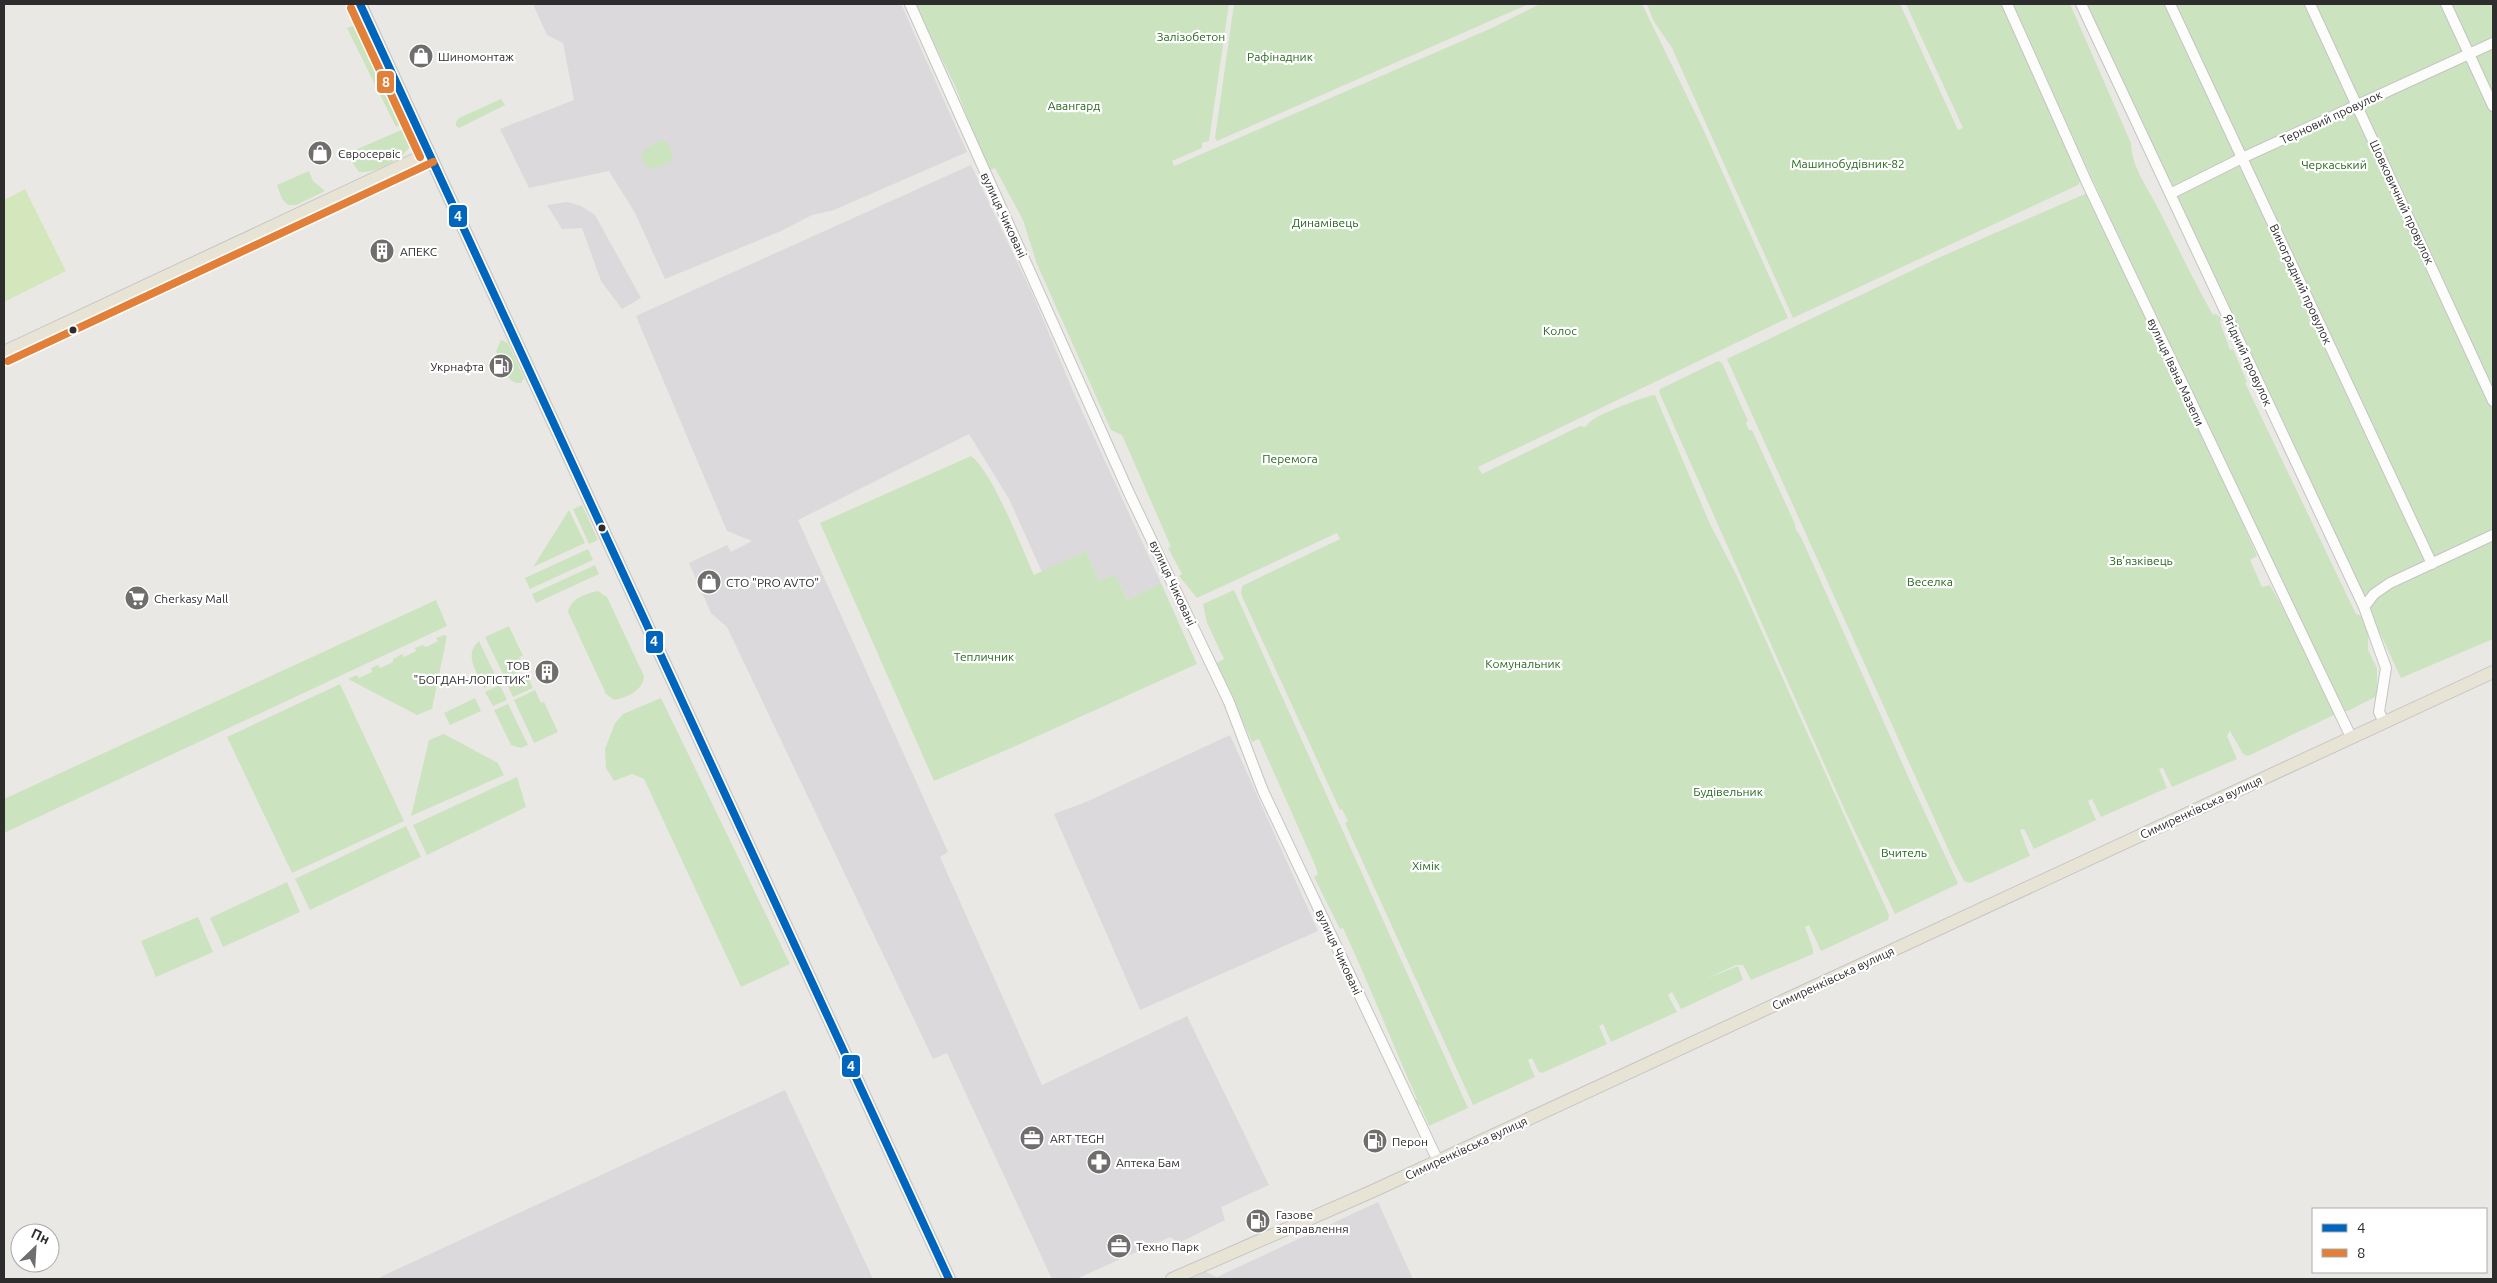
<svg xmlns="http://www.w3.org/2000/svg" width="2497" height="1283" font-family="Ubuntu,sans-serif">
  <rect width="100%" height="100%" fill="#eae8e4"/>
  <!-- industrial -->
  <path fill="#dbd9db" d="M533 4H901L967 152 834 210 812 215 781 231 665 279 635 213 609 171 529 188 500 129 574 100 563 43 547 35Z
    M971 165 1032 293 1076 398 1161 583 1127 600 1115 574 1099 581 1086 551 1042 572 1009 499 969 434 798 520 948 852 940 857 1042 1085 1187 1016 1269 1185 1221 1207 1225 1220 1179 1243 1170 1237 1076 1279H1052L947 1053 933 1059 727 627 711 613 689 563 727 545 731 552 752 541 727 531 636 316Z
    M567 202 581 206 595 215 641 298 622 309 601 281 582 228 562 229 547 205Z
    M1230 735 1318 931 1140 1010 1054 814 1086 802Z
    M785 1090 873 1279H376Z
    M1378 1202 1413 1279H1191L1206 1272 1217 1277Z"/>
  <!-- green -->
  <path fill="#cbe4bf" d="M915 4H1229L1209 141 1202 143V148L1172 161 1174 166 1494 27 1540 4H1642L1704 131 1788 318 1478 467 1482 474 1580 426 1585 427C1587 425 1589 423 1591 421 1597 415 1647 395 1655 395L1710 524 1737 576 1889 915 1888 920 1821 951 1809 925 1805 927 1813 949V954L1751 980 1743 965H1736L1706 979 1738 966 1743 980 1681 1009 1672 992 1668 995 1677 1012 1611 1042 1603 1024 1599 1026 1607 1044 1542 1073 1538 1071 1532 1058 1528 1060 1535 1077 1473 1105 1345 823 1348 821 1342 809 1340 810 1241 594 1242 586 1340 539 1337 533 1197 598 1179 576 1182 574 1168 548 1171 547 1122 435 1111 430 1037 264 1023 220 995 168 988 171 956 88Z
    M1234 4H1529L1217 141 1215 138Z
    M1647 4H1900L1958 130 1963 128 1906 4H2001L2081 180 2078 185 1793 318 1672 48 1653 20Z
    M2012 4H2070L2131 143C2131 166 2149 190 2159 210 2177 246 2194 281 2213 315L2216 314 2221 318 2220 322 2230 350 2233 349 2247 382 2245 383 2356 614 2362 616 2370 635 2368 636V650L2377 668V696L2348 711H2344L2106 209Z
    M2086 4H2493V639L2401 678Z
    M360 23 406 122 396 127 347 28Z
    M501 99 505 105 459 128 456 126V122L459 118Z
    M408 127 413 142C406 157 376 174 359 172L346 154Z
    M662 140 668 143 673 154 671 161 655 169 646 166 641 155 645 149Z
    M309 171 313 181 325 191 296 205H288L282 199 277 185Z
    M2087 193 2235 505 2257 556 2250 560 2262 587 2270 585 2297 634 2336 714 2248 756 2243 754 2230 731 2227 736 2237 759 2172 787 2163 768 2159 769 2167 788 2101 817 2092 799 2088 801 2096 820 2034 849 2024 829 2020 830 2030 856 1970 883 1964 881 1953 860 1727 359 1938 258Z
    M501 340 508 343 524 378 521 383C505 384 502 364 496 351Z
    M1718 361 1722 363 1748 421 1746 423 1749 430H1752L1795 524 1796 530 1801 537 1911 783 1957 881 1958 884 1895 914 1846 813 1659 392 1660 389Z
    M971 456C993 472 1022 549 1034 575L1086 551 1099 581 1115 574 1127 600 1161 583 1197 664 1018 745 934 781 820 523Z
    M582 505 598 540 589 544 573 509Z
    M569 510 585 543 533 567Z
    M588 549 593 560 530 589 525 578Z
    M595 565 599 574 536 603 532 594Z
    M1234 590 1468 1108 1429 1126 1420 1105 1417 1106 1415 1100 1417 1099C1393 1045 1369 984 1343 928L1340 929 1314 877 1318 874 1315 865 1259 739 1252 742 1216 663 1224 659 1207 623 1203 604Z
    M598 591 607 597 644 676C644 690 626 698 614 700L606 694 568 612C571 598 585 594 598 591Z
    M436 600 447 626 4 833V799Z
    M509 626 523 656 519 657 525 669 505 678 485 637Z
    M444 635 447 636 432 709 417 715 348 679 357 675 359 678 372 672 371 668 378 665 380 668 393 662V659L402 654 404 657 416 651 415 648 423 645 426 647 438 641 436 638Z
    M479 641 498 681 484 688C477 672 463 655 479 641Z
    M526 673 533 688 513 697 506 682Z
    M340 684 404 821 292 873 227 737Z
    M500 685 507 700 493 706 485 692Z
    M535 690 541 703 544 702 558 732 534 743 514 700Z
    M475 698 481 711 450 725 444 713Z
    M661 698 790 964 741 987 644 779 632 774 614 781 606 768 605 749 615 723 623 714Z
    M508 704 528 745 521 748 511 745 494 710Z
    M444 734 498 763 504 775 411 816 429 740Z
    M517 777 526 807 427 855 413 825Z
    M406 826 421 857 310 910 295 879Z
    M287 882 300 912 223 947 210 918Z
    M198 917 213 952 156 977 141 941Z"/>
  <!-- pitch -->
  <path fill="#d4e7bc" d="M25 189 66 271 4 302V200Z"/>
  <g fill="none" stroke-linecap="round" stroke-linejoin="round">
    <defs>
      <path id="minor" d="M910 4 1129 493 1229 702 1263 791 1438 1161
        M2007 4 2088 185 2351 737
        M2081 4 2364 607 2386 668 2379 712 2384 722
        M2170 4 2432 564
        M2310 4 2493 401
        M2446 4 2493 106
        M2170 194 2242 158 2493 43
        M2364 607 2374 594 2390 583 2493 535"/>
      <path id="major" d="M360 4 949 1279
        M4 352 429 153
        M1172 1279 1373 1191 2493 672"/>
    </defs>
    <!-- minor casing -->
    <use href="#minor" stroke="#c4c4c3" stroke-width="12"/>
    <!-- major casing -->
    <use href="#major" stroke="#c6c5c3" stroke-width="14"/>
    <!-- minor -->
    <use href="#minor" stroke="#fcfcfb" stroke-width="10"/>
    <!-- major -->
    <use href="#major" stroke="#e7e4d6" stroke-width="12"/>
    <defs>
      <path id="bus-1" d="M360 4 949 1279"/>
      <path id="bus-2" d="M351 8 420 157
        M8 361 433 162"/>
    </defs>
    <!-- bus-1 casing -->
    <use href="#bus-1" stroke="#fff" stroke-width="11"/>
    <!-- bus-2 casing -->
    <use href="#bus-2" stroke="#fff" stroke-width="11"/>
    <!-- bus-1 -->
    <use href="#bus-1" stroke="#0065bd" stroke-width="8"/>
    <!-- bus-2 -->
    <use href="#bus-2" stroke="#e27f38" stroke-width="8"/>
  </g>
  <!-- icons -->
  <defs>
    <symbol id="shop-disc" viewBox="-11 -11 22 22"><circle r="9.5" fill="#6f6e6d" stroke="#fff"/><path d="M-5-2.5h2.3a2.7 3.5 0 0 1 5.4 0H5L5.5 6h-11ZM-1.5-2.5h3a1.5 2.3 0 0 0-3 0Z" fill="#fff"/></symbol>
    <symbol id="building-disc" viewBox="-11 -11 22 22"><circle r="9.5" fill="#6f6e6d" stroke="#fff"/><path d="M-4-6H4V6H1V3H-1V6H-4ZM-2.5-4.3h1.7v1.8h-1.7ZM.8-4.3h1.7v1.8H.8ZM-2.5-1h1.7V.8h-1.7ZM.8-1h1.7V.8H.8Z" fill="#fff"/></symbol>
    <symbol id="fuel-disc" viewBox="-11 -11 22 22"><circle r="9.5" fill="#6f6e6d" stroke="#fff"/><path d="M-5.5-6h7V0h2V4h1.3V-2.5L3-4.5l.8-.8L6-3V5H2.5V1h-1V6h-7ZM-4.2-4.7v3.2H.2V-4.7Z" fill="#fff"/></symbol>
    <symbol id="supermarket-disc" viewBox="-11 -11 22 22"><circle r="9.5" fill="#6f6e6d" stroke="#fff"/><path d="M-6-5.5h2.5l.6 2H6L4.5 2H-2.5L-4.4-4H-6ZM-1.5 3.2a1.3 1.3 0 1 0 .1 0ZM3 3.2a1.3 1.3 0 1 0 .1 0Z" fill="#fff"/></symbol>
    <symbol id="office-disc" viewBox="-11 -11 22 22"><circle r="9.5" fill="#6f6e6d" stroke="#fff"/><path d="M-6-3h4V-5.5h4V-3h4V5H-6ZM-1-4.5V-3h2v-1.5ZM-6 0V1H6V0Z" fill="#fff"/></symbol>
    <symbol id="pharmacy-disc" viewBox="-11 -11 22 22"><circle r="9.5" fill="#6f6e6d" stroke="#fff"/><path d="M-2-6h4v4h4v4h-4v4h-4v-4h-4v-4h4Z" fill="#fff"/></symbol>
  </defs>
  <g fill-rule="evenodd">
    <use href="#shop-disc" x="407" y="42" width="28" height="28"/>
    <use href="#shop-disc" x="306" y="139" width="28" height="28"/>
    <use href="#building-disc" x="368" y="237" width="28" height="28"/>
    <use href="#fuel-disc" x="487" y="352" width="28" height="28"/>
    <use href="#shop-disc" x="695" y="568" width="28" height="28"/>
    <use href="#supermarket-disc" x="123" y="584" width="28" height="28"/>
    <use href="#building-disc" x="533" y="658" width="28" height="28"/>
    <use href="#office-disc" x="1018" y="1124" width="28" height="28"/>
    <use href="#fuel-disc" x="1361" y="1127" width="28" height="28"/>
    <use href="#pharmacy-disc" x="1085" y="1148" width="28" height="28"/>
    <use href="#fuel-disc" x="1244" y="1207" width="28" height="28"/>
    <use href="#office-disc" x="1105" y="1232" width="28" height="28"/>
  </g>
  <!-- markers -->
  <g fill="#2d2d2d" stroke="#fff" stroke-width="2">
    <circle cx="73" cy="330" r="4.5"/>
    <circle cx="602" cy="528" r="4.5"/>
  </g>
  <g text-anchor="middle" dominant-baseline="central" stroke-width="4.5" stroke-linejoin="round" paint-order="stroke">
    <!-- park labels -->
    <g font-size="12" fill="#28681f" stroke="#fff">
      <text x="1191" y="36">Залізобетон</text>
      <text x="1280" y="56">Рафінадник</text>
      <text x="1074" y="105">Авангард</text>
      <text x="1848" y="163">Машинобудівник-82</text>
      <text x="2334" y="164">Черкаський</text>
      <text x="1325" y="222">Динамівець</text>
      <text x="1560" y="330">Колос</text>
      <text x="1290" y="458">Перемога</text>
      <text x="2141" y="560">Зв'язківець</text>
      <text x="1930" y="581">Веселка</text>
      <text x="984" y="656">Тепличник</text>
      <text x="1523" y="663">Комунальник</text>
      <text x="1728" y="791">Будівельник</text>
      <text x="1904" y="852">Вчитель</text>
      <text x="1426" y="865">Хімік</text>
    </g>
    <!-- poi labels -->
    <g font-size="12" fill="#2d2d2d" stroke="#fff" text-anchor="start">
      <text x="438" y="56">Шиномонтаж</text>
      <text x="338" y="153">Євросервіс</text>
      <text x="400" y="251">АПЕКС</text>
      <text x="484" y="366" text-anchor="end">Укрнафта</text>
      <text x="726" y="582">СТО "PRO AVTO"</text>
      <text x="154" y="598">Cherkasy Mall</text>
      <text x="530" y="665" text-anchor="end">ТОВ<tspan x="530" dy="14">"БОГДАН-ЛОГІСТИК"</tspan></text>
      <text x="1050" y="1138">ART TEGH</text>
      <text x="1392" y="1141">Перон</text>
      <text x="1116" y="1162">Аптека Бам</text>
      <text x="1276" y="1214">Газове<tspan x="1276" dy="14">заправлення</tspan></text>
      <text x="1136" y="1246">Техно Парк</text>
    </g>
    <!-- street labels -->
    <g font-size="12" fill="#2d2d2d" stroke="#fff">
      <text transform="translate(2331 117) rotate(-25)">Терновий провулок</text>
      <text transform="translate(2402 202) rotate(65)">Шовковичний провулок</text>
      <text transform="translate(1004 215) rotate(65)">вулиця Чиковані</text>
      <text transform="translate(2301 284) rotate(65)">Виноградний провулок</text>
      <text transform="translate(2248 360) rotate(65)">Ягідний провулок</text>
      <text transform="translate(2176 372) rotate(65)">вулиця Івана Мазепи</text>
      <text transform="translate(1173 583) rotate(65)">вулиця Чиковані</text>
      <text transform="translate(2201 807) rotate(-25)">Симиренківська вулиця</text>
      <text transform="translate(1339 952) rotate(65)">вулиця Чиковані</text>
      <text transform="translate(1833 978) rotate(-25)">Симиренківська вулиця</text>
      <text transform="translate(1466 1148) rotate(-25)">Симиренківська вулиця</text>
    </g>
  </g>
  <g stroke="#fff" stroke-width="2">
    <rect x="376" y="70" width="19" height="24" rx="5" fill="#e27f38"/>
    <rect x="448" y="204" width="20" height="24" rx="5" fill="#0065bd"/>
    <rect x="645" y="630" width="19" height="24" rx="5" fill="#0065bd"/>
    <rect x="841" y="1054" width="20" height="24" rx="5" fill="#0065bd"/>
  </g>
  <g font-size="14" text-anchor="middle" font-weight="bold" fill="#fff">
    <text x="386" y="87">8</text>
    <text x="458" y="221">4</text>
    <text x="654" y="646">4</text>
    <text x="851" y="1071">4</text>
  </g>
  <!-- border -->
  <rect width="2497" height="1283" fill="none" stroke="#2d2d2d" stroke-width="10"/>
  <!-- legend -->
  <rect x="2312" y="1208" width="175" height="65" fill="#ffffff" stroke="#ababab"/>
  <rect x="2322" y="1224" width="25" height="8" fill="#0065bd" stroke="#ababab"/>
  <text x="2357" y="1233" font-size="15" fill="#2d2d2d">4</text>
  <rect x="2322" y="1249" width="25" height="8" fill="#e27f38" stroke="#ababab"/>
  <text x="2357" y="1258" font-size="15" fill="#2d2d2d">8</text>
  <!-- north arrow -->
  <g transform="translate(35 1248) rotate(25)"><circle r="24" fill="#ffffff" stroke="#ababab"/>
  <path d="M0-4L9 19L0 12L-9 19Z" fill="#6f6e6d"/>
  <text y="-8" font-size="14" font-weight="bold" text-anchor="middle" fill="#2d2d2d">Пн</text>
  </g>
</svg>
